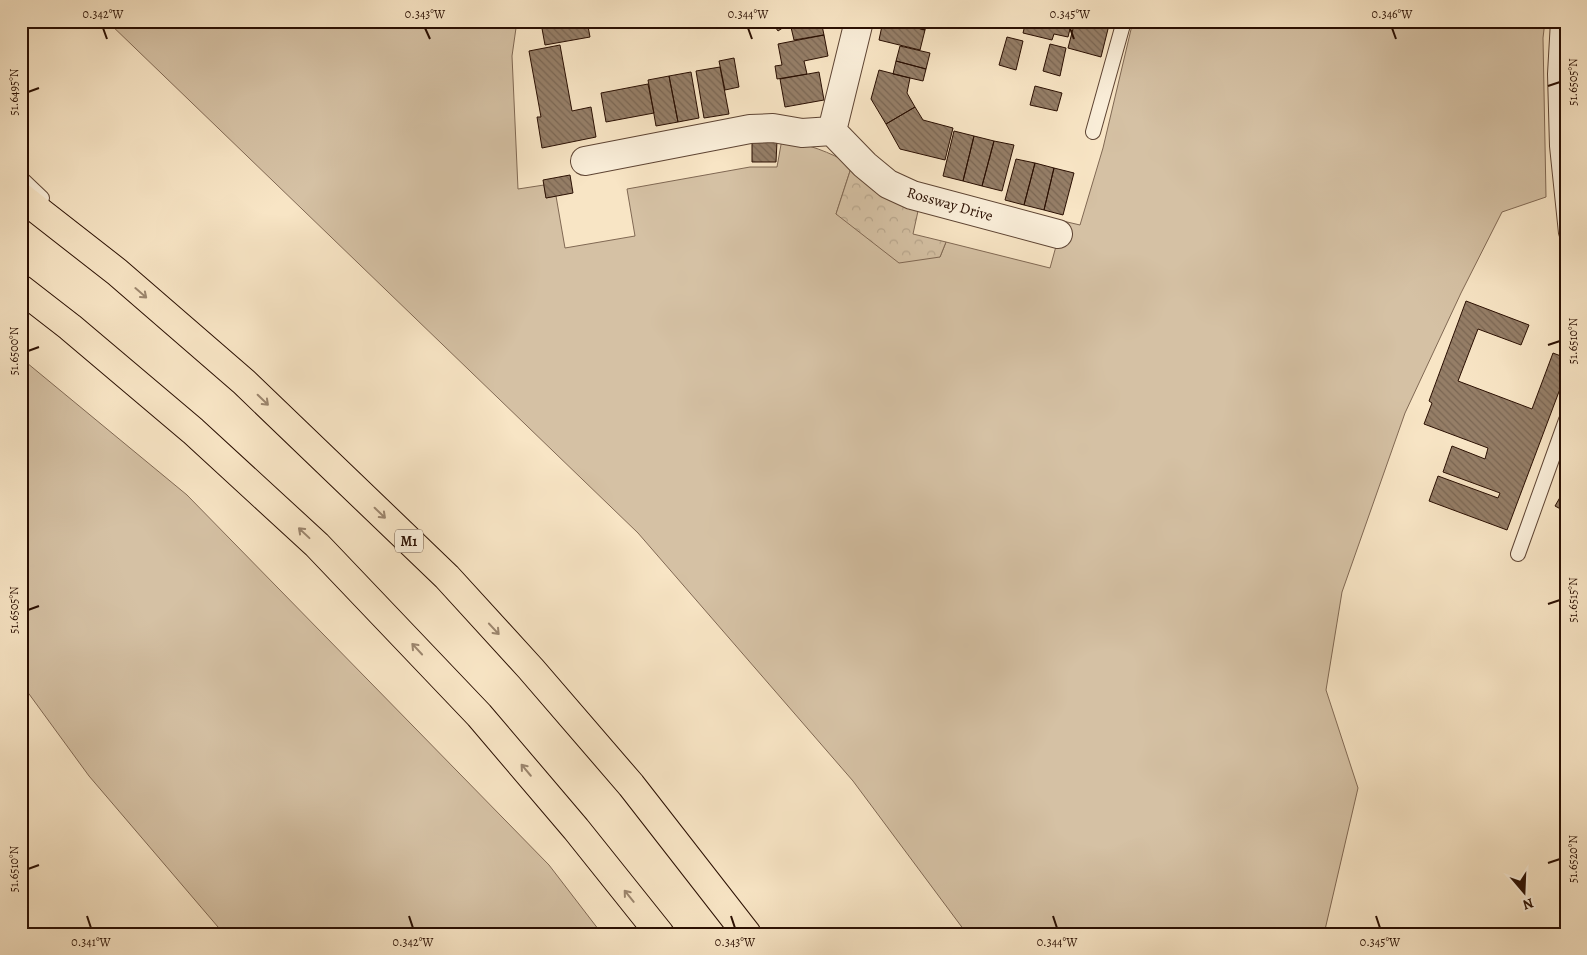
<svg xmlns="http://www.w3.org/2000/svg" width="1587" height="955" font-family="Alegreya,serif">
  <defs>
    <pattern id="park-crowns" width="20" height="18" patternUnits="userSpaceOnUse" patternTransform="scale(1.25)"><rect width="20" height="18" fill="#d5c1a4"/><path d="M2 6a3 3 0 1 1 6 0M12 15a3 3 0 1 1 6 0" fill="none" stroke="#b7a58c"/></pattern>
    <pattern id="building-back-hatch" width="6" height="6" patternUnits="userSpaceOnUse" patternTransform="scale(1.25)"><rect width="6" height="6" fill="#957e67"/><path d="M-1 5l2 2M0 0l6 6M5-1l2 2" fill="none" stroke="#7a6653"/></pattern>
  </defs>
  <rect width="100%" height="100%" fill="#f8e5c5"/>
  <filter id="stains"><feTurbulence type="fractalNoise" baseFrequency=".004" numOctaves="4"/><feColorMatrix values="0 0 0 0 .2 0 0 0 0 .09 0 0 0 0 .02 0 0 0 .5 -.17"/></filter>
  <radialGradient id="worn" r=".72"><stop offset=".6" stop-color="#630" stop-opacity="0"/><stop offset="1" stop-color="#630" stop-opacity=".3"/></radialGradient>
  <!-- grass -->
  <path fill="#d5c1a4" stroke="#806853" d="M107 21H517L512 56 518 189 544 185 546 198 556 196 565 248 635 236 627 189 750 167H777L782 139C809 145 828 151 852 165L836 214 940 257 946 242 1050 268 1063 221 1080 225 1103 148 1133 21H1545L1543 38 1546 197 1502 212 1461 293 1405 413 1342 592 1326 690 1358 788 1324 934H967L853 781 638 533Z
    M21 358 187 495 549 865 602 934H224L89 776 21 683Z"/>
  <!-- park -->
  <path fill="url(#park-crowns)" stroke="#806853" d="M852 165 918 211 913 234 946 242 940 257 899 263 836 214Z"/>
  <!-- building -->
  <path fill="url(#building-back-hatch)" stroke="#2a0f02" d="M552 21H587L590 37 545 45 541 23Z
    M771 21H821L824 35 794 40 790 23 778 31Z
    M883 21H891L925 30 920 50 879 40Z
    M891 21H927L925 30Z
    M991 21H1012L1010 26Z
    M1026 21H1072L1068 37 1054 34 1052 40 1023 33Z
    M1075 21H1110L1101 57 1068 48Z
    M824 35 828 56 804 61 807 74 777 79 775 66 782 65 778 44Z
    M1007 37 1023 41 1016 70 999 65Z
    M1050 44 1066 48 1060 76 1043 71Z
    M560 45 572 111 591 107 596 137 542 148 537 117H541L529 51Z
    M900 46 930 53 926 69 896 61Z
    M734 58 739 87 725 90 719 61Z
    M896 61 926 69 923 81 893 74Z
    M720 67 729 114 704 118 696 71Z
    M879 70 910 78 907 93 915 107 886 124 871 99Z
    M691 72 699 118 678 122 669 76Z
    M819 72 824 100 785 107 780 79Z
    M669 76 678 122 656 126 648 80Z
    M648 84 654 113 606 122 601 93Z
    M1035 86 1062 93 1057 111 1030 105Z
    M915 107 923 120 953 128 945 160 900 149 886 124Z
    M954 131 974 136 963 181 943 176Z
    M974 136 994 141 982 186 963 181Z
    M752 140 777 141 776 162H752Z
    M994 141 1014 145 1002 191 982 186Z
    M1016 159 1035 163 1024 205 1005 200Z
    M1035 163 1054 168 1044 210 1024 205Z
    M1054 168 1074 173 1063 215 1044 210Z
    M570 175 573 193 546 198 543 180Z
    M1466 301 1529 325 1521 345 1478 329 1458 381 1532 409 1553 353 1566 358V373L1507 530 1429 501 1438 476 1498 498 1500 493 1443 472 1452 446 1485 459 1488 448 1424 424 1432 403 1429 401Z
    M1566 487V512L1555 506Z"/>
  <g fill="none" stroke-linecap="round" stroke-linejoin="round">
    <defs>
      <path id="service" d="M1558 21 1555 74 1557 146 1566 233
        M1093 132 1124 21
        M21 178 42 198
        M1518 554 1566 420"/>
      <path id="minor" d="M859 21 832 131 865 165 888 184 912 195 1058 234
        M585 161 750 129 773 128 802 133 832 131"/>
      <path id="motorway" d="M21 197 117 272 244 382 447 577 531 669 631 785 747 934
        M21 289 70 327 193 431 317 545 479 715 576 829 660 934"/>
    </defs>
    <!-- service casing -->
    <use href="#service" stroke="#5e4433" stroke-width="16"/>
    <!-- minor casing -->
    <use href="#minor" stroke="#5e4433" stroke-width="30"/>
    <!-- motorway casing -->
    <use href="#motorway" stroke="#2a0f02" stroke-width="30"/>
    <!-- service -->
    <use href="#service" stroke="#faeed9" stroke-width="14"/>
    <!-- minor -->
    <use href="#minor" stroke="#faeed9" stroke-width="28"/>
    <!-- motorway -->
    <use href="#motorway" stroke="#f8e5c5" stroke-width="28"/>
  </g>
  <!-- one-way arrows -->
  <defs><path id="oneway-shaft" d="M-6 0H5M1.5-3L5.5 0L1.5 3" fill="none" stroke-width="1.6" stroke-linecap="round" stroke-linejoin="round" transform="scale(1.25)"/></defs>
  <g stroke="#9b856d">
    <use href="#oneway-shaft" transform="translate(141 293) rotate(41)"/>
    <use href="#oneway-shaft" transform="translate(263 400) rotate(44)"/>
    <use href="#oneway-shaft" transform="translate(380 513) rotate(44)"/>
    <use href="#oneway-shaft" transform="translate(304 533) rotate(-137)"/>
    <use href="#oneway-shaft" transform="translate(494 629) rotate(47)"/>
    <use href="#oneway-shaft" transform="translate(417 649) rotate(-133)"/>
    <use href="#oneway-shaft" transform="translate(526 770) rotate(-130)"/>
    <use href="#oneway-shaft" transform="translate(629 896) rotate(-129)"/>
  </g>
  <!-- ticks -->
  <path fill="none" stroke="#2a0f02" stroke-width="2" d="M103 28 107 39M425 28 430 39M748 28 752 39M1070 28 1074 39M1392 28 1396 39M1548 86 1560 82M28 92 39 88M1548 345 1560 341M28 351 39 347M1548 604 1560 600M28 610 39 606M1548 863 1560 859M28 869 39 865M87 916 91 928M409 916 413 928M731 916 735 928M1053 916 1057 928M1376 916 1380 928"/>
  <g text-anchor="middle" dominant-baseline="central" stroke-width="5" stroke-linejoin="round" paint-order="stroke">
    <!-- shield labels -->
    <rect fill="#faeed9" stroke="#685242" stroke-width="1" x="395" y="529.5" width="28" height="23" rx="4"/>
    <g font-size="14" font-weight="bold" fill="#2a0f02">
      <text x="409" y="541">M1</text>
    </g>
    <!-- street labels -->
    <g font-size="15" fill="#2a0f02" stroke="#faeed9">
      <text transform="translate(950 204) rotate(16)">Rossway Drive</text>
    </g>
  </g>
  <!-- margin -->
  <rect width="1587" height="955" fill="none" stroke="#f8e5c5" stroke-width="55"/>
  <!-- north arrow -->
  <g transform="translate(1524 892) rotate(161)" stroke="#faeed9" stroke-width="4" paint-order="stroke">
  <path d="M0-4L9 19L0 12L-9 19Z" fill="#2a0f02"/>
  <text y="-8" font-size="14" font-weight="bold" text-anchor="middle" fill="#2a0f02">N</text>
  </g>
  <rect x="28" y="28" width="1532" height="900" fill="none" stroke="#2a0f02" stroke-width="2"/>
  <g font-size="12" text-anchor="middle" fill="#2a0f02">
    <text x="103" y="18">0.342°W</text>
    <text x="425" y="18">0.343°W</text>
    <text x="748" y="18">0.344°W</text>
    <text x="1070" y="18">0.345°W</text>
    <text x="1392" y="18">0.346°W</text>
    <text transform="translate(1573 82) rotate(-90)" y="4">51.6505°N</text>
    <text transform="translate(14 92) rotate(-90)" y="4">51.6495°N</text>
    <text transform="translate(1573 341) rotate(-90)" y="4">51.6510°N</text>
    <text transform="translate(14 351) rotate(-90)" y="4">51.6500°N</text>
    <text transform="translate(1573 600) rotate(-90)" y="4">51.6515°N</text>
    <text transform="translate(14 610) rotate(-90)" y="4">51.6505°N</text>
    <text transform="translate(1573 859) rotate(-90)" y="4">51.6520°N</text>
    <text transform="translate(14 869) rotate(-90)" y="4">51.6510°N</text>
    <text x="91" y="946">0.341°W</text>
    <text x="413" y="946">0.342°W</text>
    <text x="735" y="946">0.343°W</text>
    <text x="1057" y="946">0.344°W</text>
    <text x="1380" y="946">0.345°W</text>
  </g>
  <rect width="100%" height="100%" filter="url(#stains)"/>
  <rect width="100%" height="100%" fill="url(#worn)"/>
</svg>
